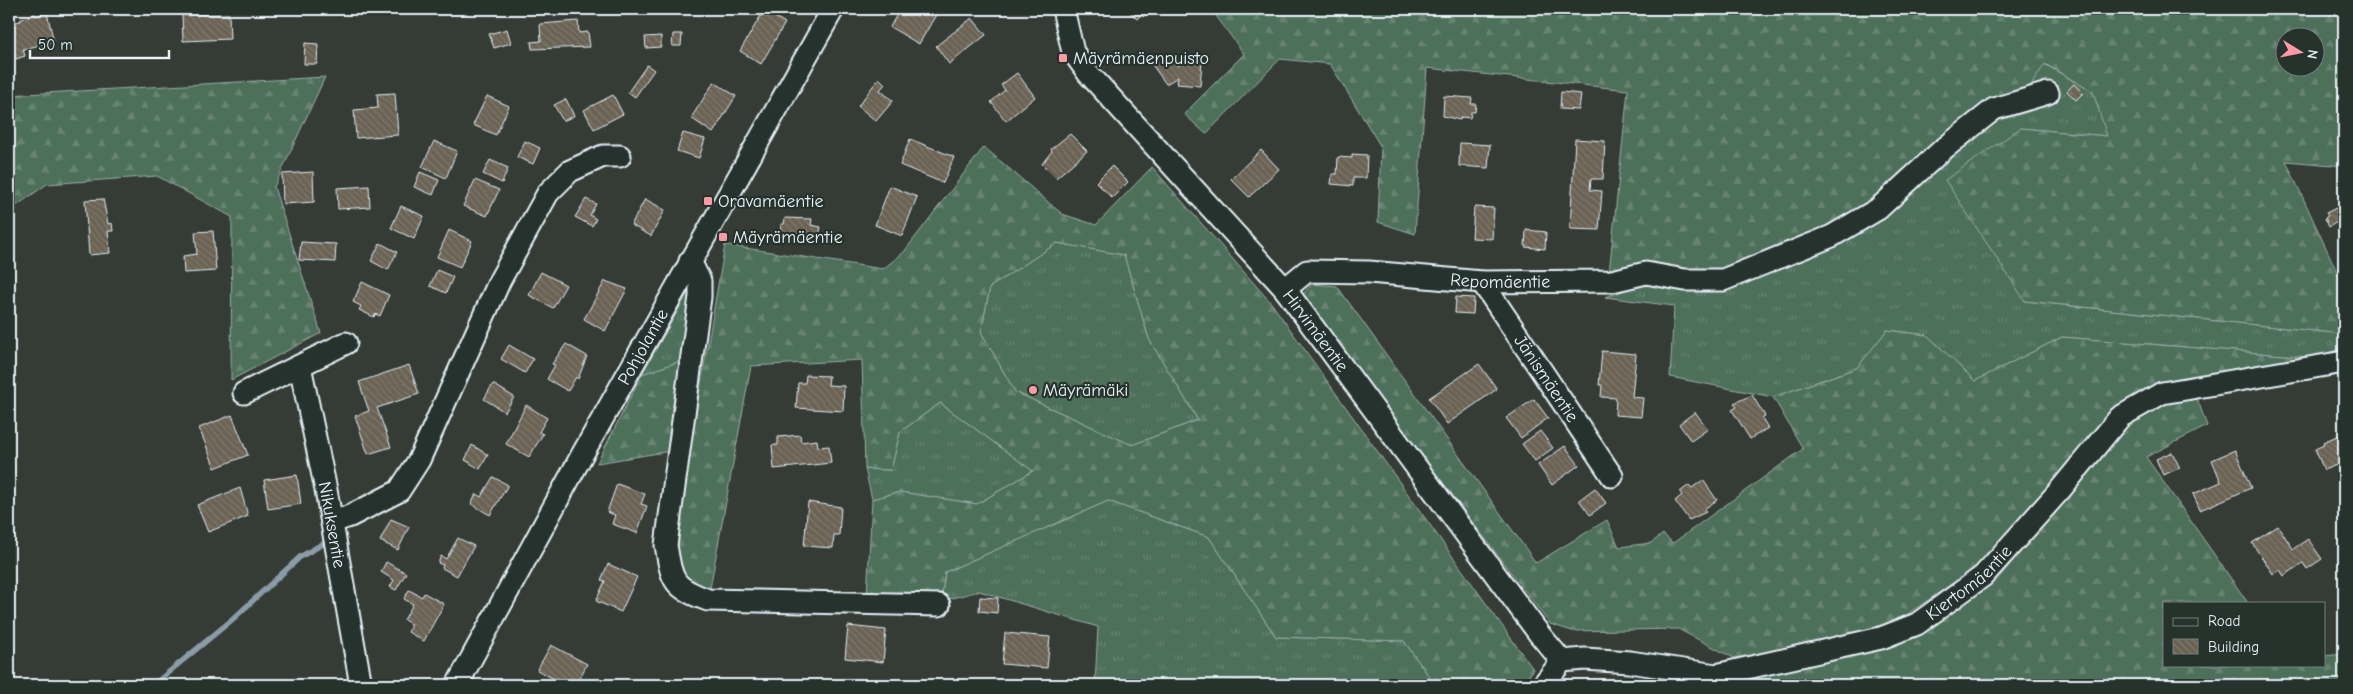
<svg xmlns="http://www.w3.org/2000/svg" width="2353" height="694" font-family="'Comic Neue',sans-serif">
  <defs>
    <pattern id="grass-tufts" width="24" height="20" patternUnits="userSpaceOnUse" patternTransform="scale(1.25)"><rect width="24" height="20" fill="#4d6f5a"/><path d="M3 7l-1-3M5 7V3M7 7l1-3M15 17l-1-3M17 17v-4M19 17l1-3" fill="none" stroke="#678472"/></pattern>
    <pattern id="forest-firs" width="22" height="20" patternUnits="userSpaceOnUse" patternTransform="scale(1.25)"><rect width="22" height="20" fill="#4d6f5a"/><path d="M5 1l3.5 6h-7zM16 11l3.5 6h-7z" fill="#678472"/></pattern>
    <pattern id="building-back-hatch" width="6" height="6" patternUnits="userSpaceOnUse" patternTransform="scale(1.25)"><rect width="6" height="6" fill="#6a6253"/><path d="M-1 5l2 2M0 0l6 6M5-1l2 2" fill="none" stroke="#7f796c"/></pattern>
  </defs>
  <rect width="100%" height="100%" fill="#343c35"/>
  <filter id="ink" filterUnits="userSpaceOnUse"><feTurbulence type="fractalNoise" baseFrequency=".02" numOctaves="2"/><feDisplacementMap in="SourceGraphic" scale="10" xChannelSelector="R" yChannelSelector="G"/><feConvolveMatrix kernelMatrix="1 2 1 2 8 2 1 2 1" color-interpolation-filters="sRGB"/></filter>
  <g filter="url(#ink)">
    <!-- grass -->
    <path fill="url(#grass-tufts)" stroke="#9ab0a9" d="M2044 64 2093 92 2108 136 2021 128 2025 301 2344 334V347L2320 358 2062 337 1975 381 1927 335 1887 330 1857 368 1773 397 1670 377 1674 306 1605 297 1646 283 1954 129 2017 106Z
      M1057 243 1124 255 1149 339 1198 420 1132 445 1015 392 981 332 990 287Z
      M694 292 684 360 642 374 688 293Z
      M940 403 1033 471 977 504 900 492 872 499 865 469 891 470 900 432Z
      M1108 501 1209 537 1276 637 1404 641 1435 685H1095L1098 627 979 591 941 601 945 572Z"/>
    <!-- forest -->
    <path fill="url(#forest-firs)" stroke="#9ab0a9" fill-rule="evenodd" d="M1211 9H2344V166L2286 161 2344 287V334L2025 301 1945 180 2021 128 2107 136 2093 92 2045 64 2017 106 1954 129 1853 224 1732 276 1609 273 1628 90 1427 68 1415 234 1378 222 1381 147 1330 64 1280 59 1206 134 1184 114 1244 54ZM2286 38H2316V68H2286Z
      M325 77 274 187 321 333 231 380 232 217 157 176 47 184 9 211V95Z
      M984 147 1062 214 1096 225 1152 167 1272 304 1533 669 1524 685H1435L1404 641 1276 637 1209 537 1108 501 945 572 941 601 867 597 872 499 900 492 977 504 1033 471 940 403 900 432 891 470 865 469 862 360 751 366 709 594 687 584 673 544 725 245 883 269 904 252ZM1057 243 1124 255 1149 339 1198 420 1132 445 1015 392 981 332 990 287Z
      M1312 284 1337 286 1536 563 1607 520 1619 547 1651 543 1663 534 1673 543 1803 449 1773 397 1857 368 1887 330 1927 335 1975 381 2062 337 2320 358 2161 384 2126 400 1976 567 1899 620 1826 644 1734 658 1678 629 1572 631 1550 624 1301 296Z
      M684 360 671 451 597 463 642 374Z
      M2171 396 2197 398 2207 426 2146 457 2248 603H2164V665H2324V656L2344 654V685H1722L1723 682 1922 628 1997 580 2119 432 2139 414Z"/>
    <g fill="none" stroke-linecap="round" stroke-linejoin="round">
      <!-- stream -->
      <path stroke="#8a9ca6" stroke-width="5.5" d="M153 685 233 619 300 557 326 542"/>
    </g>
    <!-- building -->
    <path fill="url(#building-back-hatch)" stroke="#e8f1f8" d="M900 9H930L937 13 919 44 890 27Z
      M1127 9H1152L1143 17 1141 15 1137 19Z
      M764 10 785 23 761 64 740 51Z
      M47 13 54 42 23 49 25 56 16 59 9 34V23L21 21 20 20 35 14V16Z
      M229 14 230 39 183 41 182 15Z
      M972 18 986 35 949 64 936 46Z
      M578 21 579 33 588 32 590 47 532 49 531 42 541 41 540 24Z
      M507 29 511 43 494 48 489 34Z
      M673 34H682L681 46H672Z
      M661 36V47L646 48 645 37Z
      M305 43 318 44 317 64H304Z
      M1170 54 1179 66V59L1202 61 1200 86 1177 84 1178 77 1166 84 1153 66Z
      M647 65 654 70 635 97 628 92Z
      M1017 73 1035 97 1006 121 991 102 1005 90 1001 85Z
      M879 78 885 84 880 90 893 101 876 121 858 106Z
      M714 82 736 96 713 133 691 118Z
      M2074 84 2083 93 2076 100 2067 91Z
      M1561 92 1581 94 1579 110 1560 109Z
      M395 93 398 135 356 138 354 110 378 108 377 94Z
      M613 95 623 114 594 129 584 110Z
      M487 96 509 106 496 135 473 125Z
      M1444 96 1472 98 1471 104H1476L1475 112H1471L1470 118 1461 117 1460 120 1443 116Z
      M566 99 574 116 563 121 554 105Z
      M683 133 705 139 699 158 677 151Z
      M1070 134 1087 151 1056 178 1042 164 1052 151 1051 149Z
      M910 139 954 157 943 183 900 165Z
      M1575 139 1605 141 1603 179H1591L1590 190 1602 191 1599 230 1570 229Z
      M434 141 457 151 446 178 422 167Z
      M525 141 540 148 533 164 517 157Z
      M1460 143 1490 145 1488 168 1459 166Z
      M1261 150 1279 169 1249 197 1231 179Z
      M1352 154 1367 155 1366 178H1353V186L1331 184 1332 174H1337L1338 157 1352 158Z
      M490 160 508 168 502 183 483 174Z
      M1112 166 1128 182 1112 198 1096 182Z
      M313 172 314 202 283 204 282 174Z
      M420 172 439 180 433 195 414 187Z
      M475 180 499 190 487 216 463 206Z
      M369 186 370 207 338 209 337 188Z
      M890 186 917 197 902 236 875 225Z
      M103 199 108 224 112 223 113 231H108L110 253 89 255 85 200Z
      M586 199 596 204 590 215 596 219 592 226 575 217Z
      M645 199 665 210 651 236 631 225Z
      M401 206 424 216 414 239 391 228Z
      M1474 207 1494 208 1492 239 1472 238Z
      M2336 208 2338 211 2344 208V224L2339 227 2337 222 2329 227 2325 218 2328 216 2326 213Z
      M785 218 812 219 811 225 821 227 818 239H807L805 242 800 238 780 237 781 224H784Z
      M449 230 472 241 460 267 437 257Z
      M1526 230 1546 232 1545 249 1525 247Z
      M213 231 216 271 184 273 183 256 197 254 195 232Z
      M301 242 336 244 335 262 299 260Z
      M380 243 397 252 388 270 371 261Z
      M437 270 453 277 446 293 430 286Z
      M541 272 566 285 553 308 529 295Z
      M605 281 627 289 605 331 584 319Z
      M362 282 389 295 380 316 375 314 374 317 359 310 361 306 353 302Z
      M1456 297 1474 298 1473 314 1455 313Z
      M566 344 587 356 578 379 576 377 568 391 547 379 555 365 552 364Z
      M509 345 533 359 525 373 501 359Z
      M1602 351 1636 354 1632 397 1643 398 1641 417 1615 415 1616 398 1601 397 1602 385H1599Z
      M1479 364 1497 389 1447 424 1429 398Z
      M409 365 419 394 377 408 391 447 368 454 355 416 369 411 359 382Z
      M806 375 829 376 828 385 844 386 843 411 796 408 798 383H805Z
      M493 384 514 397 505 412 484 399Z
      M1752 395 1765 416 1762 418 1768 428 1750 439 1732 410 1737 407 1734 403Z
      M1534 399 1548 418 1521 438 1506 418Z
      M526 405 547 418 539 432 543 434 529 457 506 444Z
      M1695 412 1708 429 1691 441 1679 424Z
      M232 415 248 455 215 468 199 428Z
      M1540 431 1553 448 1535 461 1522 444Z
      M2344 433V462L2324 470 2315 449 2324 445 2323 442Z
      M800 435 801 442 817 440 818 447 829 446 831 463 774 469 772 445H778V437Z
      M472 445 488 455 480 469 465 460Z
      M1565 446 1579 465 1552 485 1538 465Z
      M2235 450 2251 488 2200 510 2193 494 2221 482 2212 460Z
      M2172 452 2180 468 2163 475 2156 459Z
      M297 475 301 504 268 509 264 480Z
      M493 477 508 485 490 515 471 504 476 494 481 497Z
      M1703 480 1717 500 1704 509 1706 512 1689 520 1675 501 1682 495 1680 492 1689 485 1692 488Z
      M617 484 645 494 641 504 647 506 637 533 612 524 615 515 607 512Z
      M240 488 248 516 208 532 197 505Z
      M1595 488 1606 503 1590 515 1579 500Z
      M808 502 841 507 839 535H834L833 548 804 546Z
      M391 519 409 527 398 550 380 541Z
      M2278 526 2293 549 2308 539 2322 559 2307 569 2303 563 2284 576 2280 570 2273 574 2252 543Z
      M458 538 474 546 457 576 442 568 443 565 438 563 441 556 446 559Z
      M386 562 406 573 396 590 390 587 394 580 381 572Z
      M608 564 637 577 621 612 596 601 605 581 601 580Z
      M409 590 422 597 424 593 444 604 424 641 408 632 412 625 404 620 413 604 404 599Z
      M980 597 998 598 997 613 979 611Z
      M848 626 886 630 883 662 845 658Z
      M1005 633 1050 637 1047 668 1002 664Z
      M551 645 587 664 576 685H566L537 670Z"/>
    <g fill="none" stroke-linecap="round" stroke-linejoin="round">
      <defs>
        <g id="minor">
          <path id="s1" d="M1063 9 1073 52 1088 73 1285 289 1540 635 1562 661"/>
          <path d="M690 261 700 281V297L666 545C672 581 672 587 708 600L939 605"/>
          <path id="s2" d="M1482 282 1612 476"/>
          <path id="s3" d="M1285 289 1307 271 1369 272 1482 282 1612 281 1646 273 1685 280H1723L1832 236 1878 209 1941 151 1994 109 2048 93"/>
          <path id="s4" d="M300 366 326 490 361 685"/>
          <path d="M244 393 346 343"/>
          <path d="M332 522 350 516 399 491 419 460 500 280 548 193 570 171 603 156H620"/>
          <path id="s5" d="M457 685 582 455 833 9"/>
          <path id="s6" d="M1543 685 1562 661 1585 659 1630 662 1716 675 1881 638 1917 624 1983 576 2060 490 2120 417 2162 393 2344 362"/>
        </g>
      </defs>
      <!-- minor casing -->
      <use href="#minor" stroke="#e8f1f8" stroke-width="25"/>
      <!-- minor -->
      <use href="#minor" stroke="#26332d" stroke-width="21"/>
    </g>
  </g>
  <!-- markers -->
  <g fill="#ff9aa2" stroke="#26332d" stroke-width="2">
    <rect x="1058" y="53" width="10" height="10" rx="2.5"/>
    <rect x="703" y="196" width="10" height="10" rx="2.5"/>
    <rect x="718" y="232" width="10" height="10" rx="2.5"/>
    <circle cx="1033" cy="390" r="5"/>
  </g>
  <g text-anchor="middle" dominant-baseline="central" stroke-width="4.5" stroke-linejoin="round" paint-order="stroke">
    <!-- poi labels -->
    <g font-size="18" fill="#e8f1f8" stroke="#26332d" text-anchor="start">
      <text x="1073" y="58">Mäyrämäenpuisto</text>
      <text x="718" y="201">Oravamäentie</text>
      <text x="733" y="237">Mäyrämäentie</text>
      <text x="1043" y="390">Mäyrämäki</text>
    </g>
    <!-- street labels -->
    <g font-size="18" fill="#e8f1f8" stroke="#26332d">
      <text stroke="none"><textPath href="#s3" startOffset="222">Repomäentie</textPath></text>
      <text stroke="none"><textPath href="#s1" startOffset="414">Hirvimäentie</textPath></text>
      <text stroke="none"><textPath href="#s5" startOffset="386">Pohjolantie</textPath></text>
      <text stroke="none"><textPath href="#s2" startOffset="116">Jänismäentie</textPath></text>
      <text stroke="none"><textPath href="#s4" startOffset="162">Nikuksentie</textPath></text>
      <text stroke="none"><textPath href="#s6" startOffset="460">Kiertomäentie</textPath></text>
    </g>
  </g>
  <!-- margin -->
  <rect width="2353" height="694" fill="none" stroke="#26332d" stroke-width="30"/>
  <rect x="15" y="15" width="2323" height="664" fill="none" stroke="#e8f1f8" stroke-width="2" filter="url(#ink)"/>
  <!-- legend -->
  <rect x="2163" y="602" width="162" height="65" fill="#26332d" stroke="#747f7e"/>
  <rect x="2173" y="618" width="25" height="8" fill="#26332d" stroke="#747f7e"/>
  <text x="2208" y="626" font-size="15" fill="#e8f1f8">Road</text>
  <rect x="2173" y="639" width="25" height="15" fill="url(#building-back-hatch)" stroke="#747f7e"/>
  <text x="2208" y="652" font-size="15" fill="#e8f1f8">Building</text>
  <!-- north arrow -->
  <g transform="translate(2300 52) rotate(100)"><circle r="24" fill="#26332d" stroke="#747f7e"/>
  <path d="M0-4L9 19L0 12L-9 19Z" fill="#ff9aa2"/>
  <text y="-8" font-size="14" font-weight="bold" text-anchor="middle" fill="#e8f1f8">N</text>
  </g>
  <!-- scale -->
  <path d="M30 50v8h139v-8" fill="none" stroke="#e8f1f8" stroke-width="2.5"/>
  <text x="38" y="50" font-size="15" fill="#e8f1f8" stroke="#26332d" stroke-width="4" paint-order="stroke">50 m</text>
</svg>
